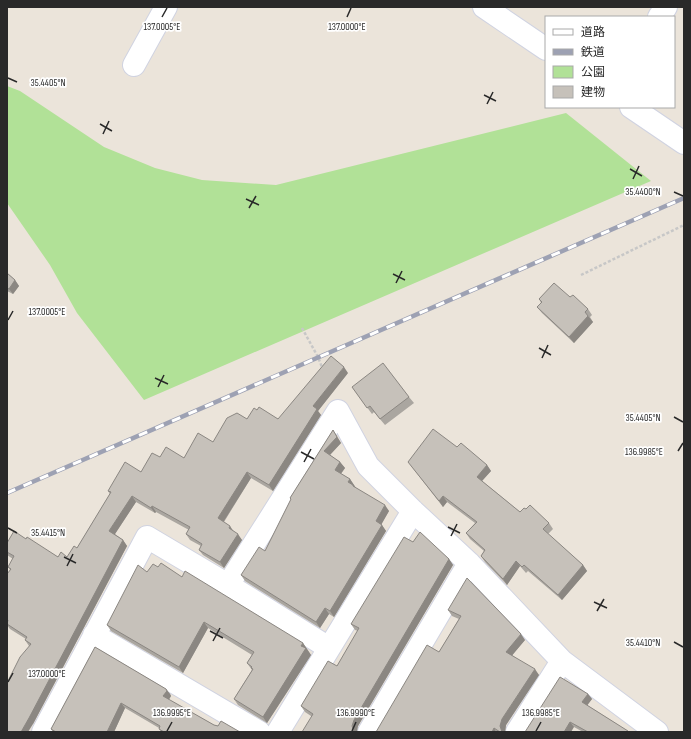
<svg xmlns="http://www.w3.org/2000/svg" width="691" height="739" font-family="'Sofia Sans Condensed','Noto Sans JP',sans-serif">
  <rect width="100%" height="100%" fill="#ebe4da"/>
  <!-- green -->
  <path fill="#b1e197" d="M7 86 20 91 104 147 155 168 202 180 276 185 566 113 651 181 144 400 77 313 50 265 7 203Z"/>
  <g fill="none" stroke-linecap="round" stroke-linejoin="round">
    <defs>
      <path id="street" d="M484 7 546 49
        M659 17 666 7
        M134 65 166 7
        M631 107 684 143
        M228 585 338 411 368 466 413 511 469 563 562 661 657 732
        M94 635 259 732
        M43 732 147 537 228 585 329 648
        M278 732 413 511
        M369 732 469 563
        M517 732 562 661"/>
    </defs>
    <!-- street casing -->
    <use href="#street" stroke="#d0d3e1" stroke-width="24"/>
    <!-- path -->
    <path stroke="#c7c7c7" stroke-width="2.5" stroke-dasharray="3 2" stroke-linecap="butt" d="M581 275 684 225
      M302 328 318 357 323 370"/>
    <!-- street -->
    <use href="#street" stroke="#fff" stroke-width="22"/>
    <defs>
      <path id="rail" d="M7 493 684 198"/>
    </defs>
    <!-- rail casing -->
    <use href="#rail" stroke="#9da1b3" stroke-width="4.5"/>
    <!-- rail -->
    <use href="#rail" stroke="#fff" stroke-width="3" stroke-dasharray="9" stroke-linecap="butt"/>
  </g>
  <!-- wall -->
  <path fill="#aaa6a0" d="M7 273 15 280 19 286 13 294 7 291Z
    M570 297 588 309 592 315 590 317 593 322 574 343 542 313 537 307 541 303 539 299Z
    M348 373 318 411 321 415 273 491 251 478 224 522 242 540 224 568 203 555 199 550 201 546 190 540 186 534 189 530 156 512 155 513 136 502 115 534 123 540 127 546 33 724 29 646 25 640 26 639 10 629 7 625V574L10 570 8 567 13 559 7 555V543L26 539 58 557H67L77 548 110 494 108 491 141 472 160 457 184 458 213 442 247 419 257 410 278 419Z
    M352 387 409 397 414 403 385 425 374 412 372 414Z
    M333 430 341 443 330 455 340 462 345 468 341 474 350 479 356 488 389 511 381 524 386 531 334 617 329 614 320 628 245 581 241 575 265 551 291 499 290 498Z
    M457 447 487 465 491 471 482 481 520 512 549 523 553 529 548 534 583 565 587 571 562 600 528 571 526 573 520 566 507 585 485 562 481 556 484 551 470 539 466 533 475 523 447 502 443 507 412 467Z
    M413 542 449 559 453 565 358 726 311 716 305 712 301 706 337 666 358 631 355 630 351 624Z
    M158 567 182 577 303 643 311 655 267 723 238 705 234 699 252 670 247 663 252 655 208 628 183 673 111 631 107 625 147 572Z
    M448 610 525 640 512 655 539 675 506 725 505 732H376L439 652 459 619 452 616Z
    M95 647 166 689 170 694 171 696 169 700 214 725 218 726 240 732H161L159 728 125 708 114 732H53L51 729Z
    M588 694 592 699 587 705 629 732H583L574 727 525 732Z"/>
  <!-- shaded-wall -->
  <path fill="#8b8782" d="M15 280 19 286 13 294 9 289Z
    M588 316 593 322 574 343 569 337Z
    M344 367 348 373 318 411 321 415 273 491 269 485 313 406Z
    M333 430 341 443 328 457 324 451Z
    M340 462 345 468 339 476 335 470Z
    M487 465 491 471 481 482 477 477Z
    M247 472 251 478 222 524 218 518Z
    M350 479 358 491 348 482Z
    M132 496 136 502 113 537 109 531Z
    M443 496 447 502 443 507 439 501Z
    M385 505 389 511 380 527 376 521Z
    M152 506 156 512 155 513 151 508Z
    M382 525 386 531 334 617 330 611Z
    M230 526 234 532 229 528Z
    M238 534 242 540 224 568 220 562Z
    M123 540 127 546 33 724 28 732H21Z
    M449 559 453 565 358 726 357 732H354L352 726 354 720Z
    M516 561 520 566 507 585 503 579Z
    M583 565 587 571 562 600 558 595Z
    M325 608 329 614 320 628 316 622Z
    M204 622 208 628 183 673 179 667Z
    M521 634 525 640 510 658 506 652Z
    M303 643 311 655 267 723 263 717Z
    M535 669 539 675 506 725 505 732H502L500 726 502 719Z
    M166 689 170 694 171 696 167 702 163 696Z
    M588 694 592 699 586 707 582 702Z
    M121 703 125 708 114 732H107Z
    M570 722 574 727 571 732H564Z
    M494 728 496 732H492Z"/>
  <!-- building -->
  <path fill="#c6c1ba" stroke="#8b8782" d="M7 273 15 280 9 289 7 288Z
    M554 283 570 297 573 295 588 309 585 312 588 316 569 337 537 307 542 302 539 299Z
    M331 356 344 367 313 406 317 409 269 485 247 472 218 518 230 526 229 528 238 534 220 562 199 550 202 544 186 534 190 527 152 506 151 508 132 496 109 531 123 540 29 718 21 732H7V683L20 657 31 644 25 640 27 637 7 624 8 620 7 619V574L11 569 8 567 14 556 7 552V543L14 531 26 539 27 537 58 557 61 552 67 557 74 546 77 548 111 492 108 491 125 462 141 472 152 453 160 457 166 447 184 458 198 433 213 442 227 418 237 413 247 419 254 408 257 410 259 407 278 419Z
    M383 363 409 397 380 419 370 406 367 408 352 387Z
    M433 429 457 447 461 443 487 465 477 477 520 512 524 508 526 509 530 505 549 523 543 529 583 565 558 595 524 565 522 567 516 561 503 579 481 556 485 550 466 533 477 522 443 496 439 501 408 462Z
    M333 430 337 437 324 451 340 462 335 470 350 479 348 482 353 485V486L385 505 376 521 382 525 330 611 325 608 316 622 241 575 259 547 265 551 291 499 290 498Z
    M420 532 449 559 354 720 352 726 354 732H302L313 714 301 706 328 661 337 666 359 628 351 624 404 537 413 542Z
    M161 563 182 577 185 571 303 643 301 646 306 648 263 717 234 699 253 669 251 668 252 667 247 663 254 652 204 622 179 667 107 625 138 565 147 572 153 564 158 567Z
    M467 578 521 634 506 652 535 669 502 719 500 726 502 732H500L494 728 492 732H376L427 645 439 652 461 616 448 610Z
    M95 647 166 689 167 691 163 696 214 725 218 726 221 721 240 732H164L159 729 160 726 121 703 107 732H56L51 729Z
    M560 677 588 694 582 702 628 731 627 732H588L570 722 564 732H525Z"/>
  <!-- ticks -->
  <path fill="none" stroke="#292929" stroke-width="1.5" d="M162 17 167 8M347 17 351 8M8 78 17 82M484 95 496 101M487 104 493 92M100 124 112 131M103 134 109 121M630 169 642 176M633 179 639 166M674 192 683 196M246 199 259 205M249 208 256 196M393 274 405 280M396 283 402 271M8 320 13 311M539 348 551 355M542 358 548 345M155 378 168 384M158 387 164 375M674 417 683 422M678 451 683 443M301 452 314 459M304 462 311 449M448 527 460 533M8 528 17 533M451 536 457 524M64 557 76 563M67 566 73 554M594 602 607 608M597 611 604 599M210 631 223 638M213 641 220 628M674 642 683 647M8 682 13 673M167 731 172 722M352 731 356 722M536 731 541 722"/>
  <g font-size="10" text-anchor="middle" fill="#292929" stroke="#fff" stroke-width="3.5" stroke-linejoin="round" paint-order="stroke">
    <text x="162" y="30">137.0005°E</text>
    <text x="347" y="30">137.0000°E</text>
    <text x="48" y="86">35.4405°N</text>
    <text x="643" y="195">35.4400°N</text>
    <text x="47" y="315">137.0005°E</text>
    <text x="643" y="421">35.4405°N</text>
    <text x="644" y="455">136.9985°E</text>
    <text x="48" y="536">35.4415°N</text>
    <text x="643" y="646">35.4410°N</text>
    <text x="47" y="677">137.0000°E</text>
    <text x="172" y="716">136.9995°E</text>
    <text x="356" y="716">136.9990°E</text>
    <text x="541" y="716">136.9985°E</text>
  </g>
  <!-- border -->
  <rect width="691" height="739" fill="none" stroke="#292929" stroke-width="16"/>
  <!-- legend -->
  <rect x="545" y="16" width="130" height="92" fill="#ffffff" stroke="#a9a9a9"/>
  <rect x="553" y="29" width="20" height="6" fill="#ffffff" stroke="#a9a9a9"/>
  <text x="581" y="36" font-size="12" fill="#292929">道路</text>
  <rect x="553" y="49" width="20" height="6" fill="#9da1b3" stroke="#a9a9a9"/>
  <text x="581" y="56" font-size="12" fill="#292929">鉄道</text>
  <rect x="553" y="66" width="20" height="12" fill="#b1e197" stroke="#a9a9a9"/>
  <text x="581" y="76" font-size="12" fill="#292929">公園</text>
  <rect x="553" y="86" width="20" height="12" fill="#c6c1ba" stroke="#a9a9a9"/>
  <text x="581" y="96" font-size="12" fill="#292929">建物</text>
</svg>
